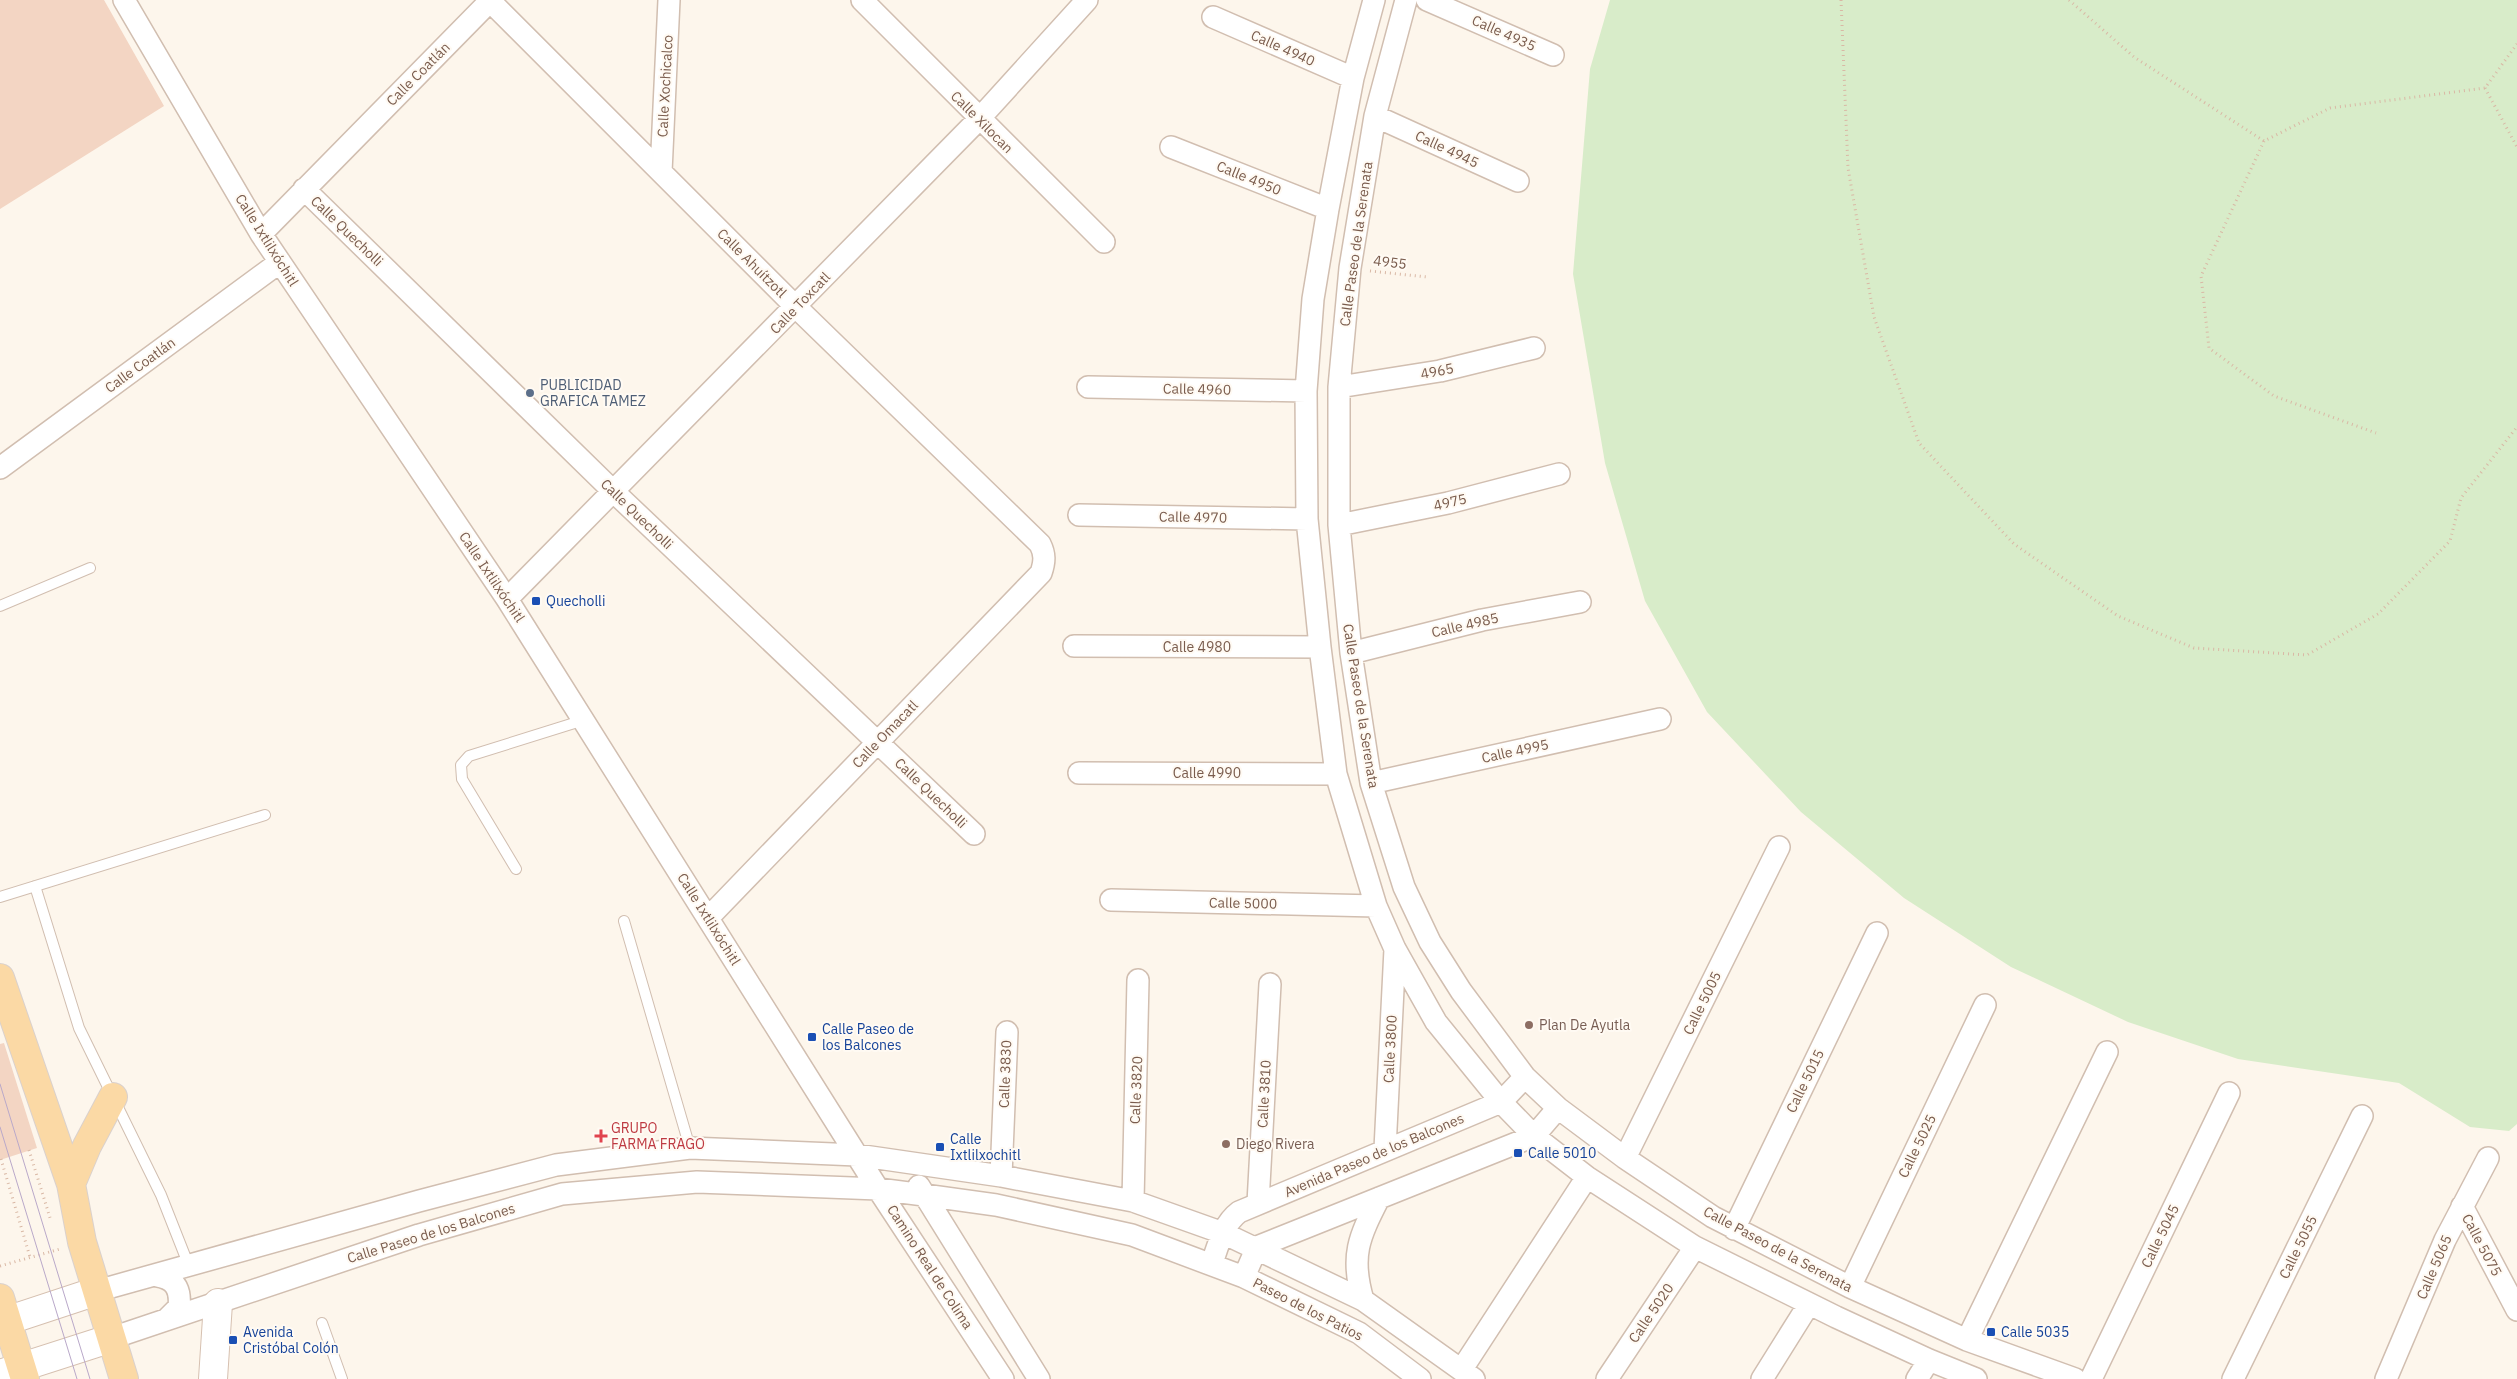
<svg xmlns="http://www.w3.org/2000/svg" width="2517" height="1379" font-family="'IBM Plex Sans',sans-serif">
  <rect width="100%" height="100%" fill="#fdf6ec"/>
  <!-- green -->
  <path fill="#d8ecc9" d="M1610 0H2517V1124L2509 1131 2470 1127 2399 1083 2238 1059 2128 1022 2011 967 1904 898 1801 812 1707 712 1645 601 1605 463 1573 274 1590 69Z"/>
  <!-- building -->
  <path fill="#f3d5c3" d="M0 0H104L164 106 0 209Z
    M4 1043 37 1148 0 1160V1044Z"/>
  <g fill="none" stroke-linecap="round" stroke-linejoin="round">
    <defs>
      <path id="lane" d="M0 606 90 568
        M516 869 462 779 461 765 469 756 584 720
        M35 886 79 1028 161 1195 189 1266
        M0 897 265 815
        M624 921 690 1148
        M322 1323 342 1379"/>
      <path id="street" d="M124 0 261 234 507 599 878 1189 1003 1379
        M489 0 796 307 1040 544C1045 554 1045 561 1041 573L708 918
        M862 0 1104 242
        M1374 0 1353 78 1328 209 1313 299 1306 391 1307 519 1320 647 1336 774 1376 906 1395 949 1436 1022 1501 1102 1534 1136 1587 1177 1695 1247 1836 1317 1929 1360 1976 1379
        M1406 0 1375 116 1350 268 1339 387V525L1351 653 1371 783 1404 887 1430 942 1461 991 1525 1077 1558 1108 1625 1158 1713 1217 1850 1287 1967 1340 2075 1379
        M1427 0 1553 55
        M1213 17 1353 78
        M1375 116 1518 181
        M1171 147 1328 209
        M661 172 669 0
        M304 189 614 492 974 834
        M261 234 491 0
        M1088 387 1306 391
        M1339 387 1440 371 1534 348
        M0 468 280 262
        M1079 515 1307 519
        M1339 525 1448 503 1559 474
        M507 599 979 119 1087 0
        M1074 646 1320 647
        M1351 653 1482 620 1580 602
        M1079 773 1336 774
        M1371 783 1660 719
        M1111 900 1376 906
        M1385 1149 1395 949
        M1625 1158 1779 847
        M1001 1176 1007 1032
        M919 1186 1039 1379
        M1133 1201 1138 980
        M1258 1203 1270 984
        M2462 1206 2517 1310
        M1734 1229 1877 933
        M1212 1263C1218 1246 1223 1224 1239 1212L1501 1102 1525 1077
        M157 1276C175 1279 181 1289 179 1307L167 1319
        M1244 1277 1257 1247 1534 1136 1558 1108
        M1850 1287 1985 1005
        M97 1291 419 1201 556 1165 690 1148 857 1155 1001 1176 1133 1201 1223 1233 1363 1300 1474 1379
        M1363 1300C1350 1256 1359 1237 1379 1198
        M112 1338 419 1235 562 1194 697 1182 878 1189 924 1195 996 1205 1132 1235 1244 1277 1359 1333 1420 1379
        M1967 1340 2107 1052
        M1462 1369 1587 1177
        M1607 1379 1695 1247
        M1762 1379 1809 1304
        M1917 1379 1929 1360
        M2091 1379 2229 1093
        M2233 1379 2362 1116
        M2386 1379 2445 1240 2488 1158"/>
      <path id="secondary" d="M0 1323 97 1291
        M0 1374 112 1338
        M213 1379 218 1303"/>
      <path id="primary" d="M0 978 71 1184 82 1242 124 1379
        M71 1184 87 1146 113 1097
        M0 1298 25 1379"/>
    </defs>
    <!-- lane casing -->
    <use href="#lane" stroke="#d1beb0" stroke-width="12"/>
    <!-- street casing -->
    <use href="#street" stroke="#d1beb0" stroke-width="24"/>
    <!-- secondary casing -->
    <use href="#secondary" stroke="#d6c0b0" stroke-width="30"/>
    <!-- primary casing -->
    <use href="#primary" stroke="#dad1cd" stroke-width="30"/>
    <!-- path -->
    <path stroke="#d9b8a5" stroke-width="3" stroke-dasharray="1 4" stroke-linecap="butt" d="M1841 0 1848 168 1874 317 1919 443 2014 544 2118 616 2194 648 2307 655 2378 614 2450 541 2461 498 2517 427
      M2069 0 2134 57 2264 141 2330 108 2485 88 2517 44
      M2485 88 2517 147
      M2264 141 2201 276 2209 348 2274 396 2376 433
      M1370 271 1427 277
      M29 1150 51 1221
      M1 1159 30 1257
      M0 1266 60 1249"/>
    <!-- lane -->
    <use href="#lane" stroke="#fff" stroke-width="10"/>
    <!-- street -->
    <use href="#street" stroke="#fff" stroke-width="21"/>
    <!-- secondary -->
    <use href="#secondary" stroke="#fff" stroke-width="28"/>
    <!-- primary -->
    <use href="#primary" stroke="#fbd9a5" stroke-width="28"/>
    <!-- tram -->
    <path stroke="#b9a8c9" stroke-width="1" d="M0 1084 90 1379
      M0 1127 77 1379"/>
  </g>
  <!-- markers -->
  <circle fill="#5c6f8a" stroke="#fffaf3" stroke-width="2" cx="530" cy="393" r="5"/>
  <g fill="#1a4fb4" stroke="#fffaf3" stroke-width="2">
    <rect x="531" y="596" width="10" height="10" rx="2.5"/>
    <rect x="807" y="1032" width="10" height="10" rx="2.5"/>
    <rect x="935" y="1142" width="10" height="10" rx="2.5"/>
    <rect x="1513" y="1148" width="10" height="10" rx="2.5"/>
    <rect x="1986" y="1327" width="10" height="10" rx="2.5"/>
    <rect x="228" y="1335" width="10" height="10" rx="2.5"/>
  </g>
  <g fill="#8d6e63" stroke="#fffaf3" stroke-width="2">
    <circle cx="1529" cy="1025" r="5"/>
    <circle cx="1226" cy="1144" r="5"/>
  </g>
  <path fill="#e0444e" stroke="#fffaf3" stroke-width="2" d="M598.5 1128.5h5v5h5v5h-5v5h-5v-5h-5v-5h5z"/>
  <g text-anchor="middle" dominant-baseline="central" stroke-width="4" stroke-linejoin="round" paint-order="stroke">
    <!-- street labels -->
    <g font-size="14" fill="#7a5c4d" stroke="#fffaf3">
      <text transform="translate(1504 33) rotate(24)">Calle 4935</text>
      <text transform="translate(1283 48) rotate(24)">Calle 4940</text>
      <text transform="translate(418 74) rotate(-45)">Calle Coatlán</text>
      <text transform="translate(665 86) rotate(-87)">Calle Xochicalco</text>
      <text transform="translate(982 122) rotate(45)">Calle Xilocan</text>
      <text transform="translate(1447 149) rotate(25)">Calle 4945</text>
      <text transform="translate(1249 178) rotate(22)">Calle 4950</text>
      <text transform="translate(347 231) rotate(44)">Calle Quecholli</text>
      <text transform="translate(267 240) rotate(58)">Calle Ixtlilxóchitl</text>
      <text transform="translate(1356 244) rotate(-82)">Calle Paseo de la Serenata</text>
      <text transform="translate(1390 262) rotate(7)">4955</text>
      <text transform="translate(752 263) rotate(45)">Calle Ahuítzotl</text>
      <text transform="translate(800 303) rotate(-46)">Calle Toxcatl</text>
      <text transform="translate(140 365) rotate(-36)">Calle Coatlán</text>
      <text transform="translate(1437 371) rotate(-11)">4965</text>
      <text transform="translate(1197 389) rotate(1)">Calle 4960</text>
      <text transform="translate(1450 502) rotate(-13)">4975</text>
      <text transform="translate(637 514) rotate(44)">Calle Quecholli</text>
      <text transform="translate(1193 517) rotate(1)">Calle 4970</text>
      <text transform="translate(492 577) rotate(56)">Calle Ixtlilxóchitl</text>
      <text transform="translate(1465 625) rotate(-13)">Calle 4985</text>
      <text x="1197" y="647">Calle 4980</text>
      <text transform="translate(1361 706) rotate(81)">Calle Paseo de la Serenata</text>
      <text transform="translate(885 734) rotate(-46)">Calle Omacatl</text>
      <text transform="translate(1515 751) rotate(-12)">Calle 4995</text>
      <text x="1207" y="773">Calle 4990</text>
      <text transform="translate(931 793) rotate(44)">Calle Quecholli</text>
      <text transform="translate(1243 903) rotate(1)">Calle 5000</text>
      <text transform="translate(709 919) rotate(58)">Calle Ixtlilxóchitl</text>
      <text transform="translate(1702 1003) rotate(-64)">Calle 5005</text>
      <text transform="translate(1390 1049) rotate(-87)">Calle 3800</text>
      <text transform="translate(1005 1074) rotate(-88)">Calle 3830</text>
      <text transform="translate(1805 1081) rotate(-64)">Calle 5015</text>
      <text transform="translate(1136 1090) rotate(-88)">Calle 3820</text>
      <text transform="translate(1264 1094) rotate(-87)">Calle 3810</text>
      <text transform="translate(1917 1146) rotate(-64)">Calle 5025</text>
      <text transform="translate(1374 1155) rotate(-23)">Avenida Paseo de los Balcones</text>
      <text transform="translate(431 1233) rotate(-17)">Calle Paseo de los Balcones</text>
      <text transform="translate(2160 1236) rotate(-64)">Calle 5045</text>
      <text transform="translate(2482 1245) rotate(62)">Calle 5075</text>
      <text transform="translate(2298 1247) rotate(-64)">Calle 5055</text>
      <text transform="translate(1778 1249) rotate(28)">Calle Paseo de la Serenata</text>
      <text transform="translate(930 1267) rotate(57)">Camino Real de Colima</text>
      <text transform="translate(2434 1267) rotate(-67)">Calle 5065</text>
      <text transform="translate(1308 1309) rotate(27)">Paseo de los Patios</text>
      <text transform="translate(1651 1313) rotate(-56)">Calle 5020</text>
    </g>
    <!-- service labels -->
    <g font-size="14" fill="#4e5e75" stroke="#fffaf3" text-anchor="start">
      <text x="540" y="385">PUBLICIDAD<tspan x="540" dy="16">GRAFICA TAMEZ</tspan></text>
    </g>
    <!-- transit labels -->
    <g font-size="14" fill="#164399" stroke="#fffaf3" text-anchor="start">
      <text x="546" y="601">Quecholli</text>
      <text x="822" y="1029">Calle Paseo de<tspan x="822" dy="16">los Balcones</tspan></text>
      <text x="950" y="1139">Calle<tspan x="950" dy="16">Ixtlilxochitl</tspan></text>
      <text x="1528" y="1153">Calle 5010</text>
      <text x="243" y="1332">Avenida<tspan x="243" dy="16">Cristóbal Colón</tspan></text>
      <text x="2001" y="1332">Calle 5035</text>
    </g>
    <!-- education labels -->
    <g font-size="14" fill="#785e54" stroke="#fffaf3" text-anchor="start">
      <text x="1539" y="1025">Plan De Ayutla</text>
      <text x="1236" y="1144">Diego Rivera</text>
    </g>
    <!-- health labels -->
    <g font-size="14" fill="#be3a42" stroke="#fffaf3" text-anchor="start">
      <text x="611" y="1128">GRUPO<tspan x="611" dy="16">FARMA FRAGO</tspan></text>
    </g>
  </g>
</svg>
